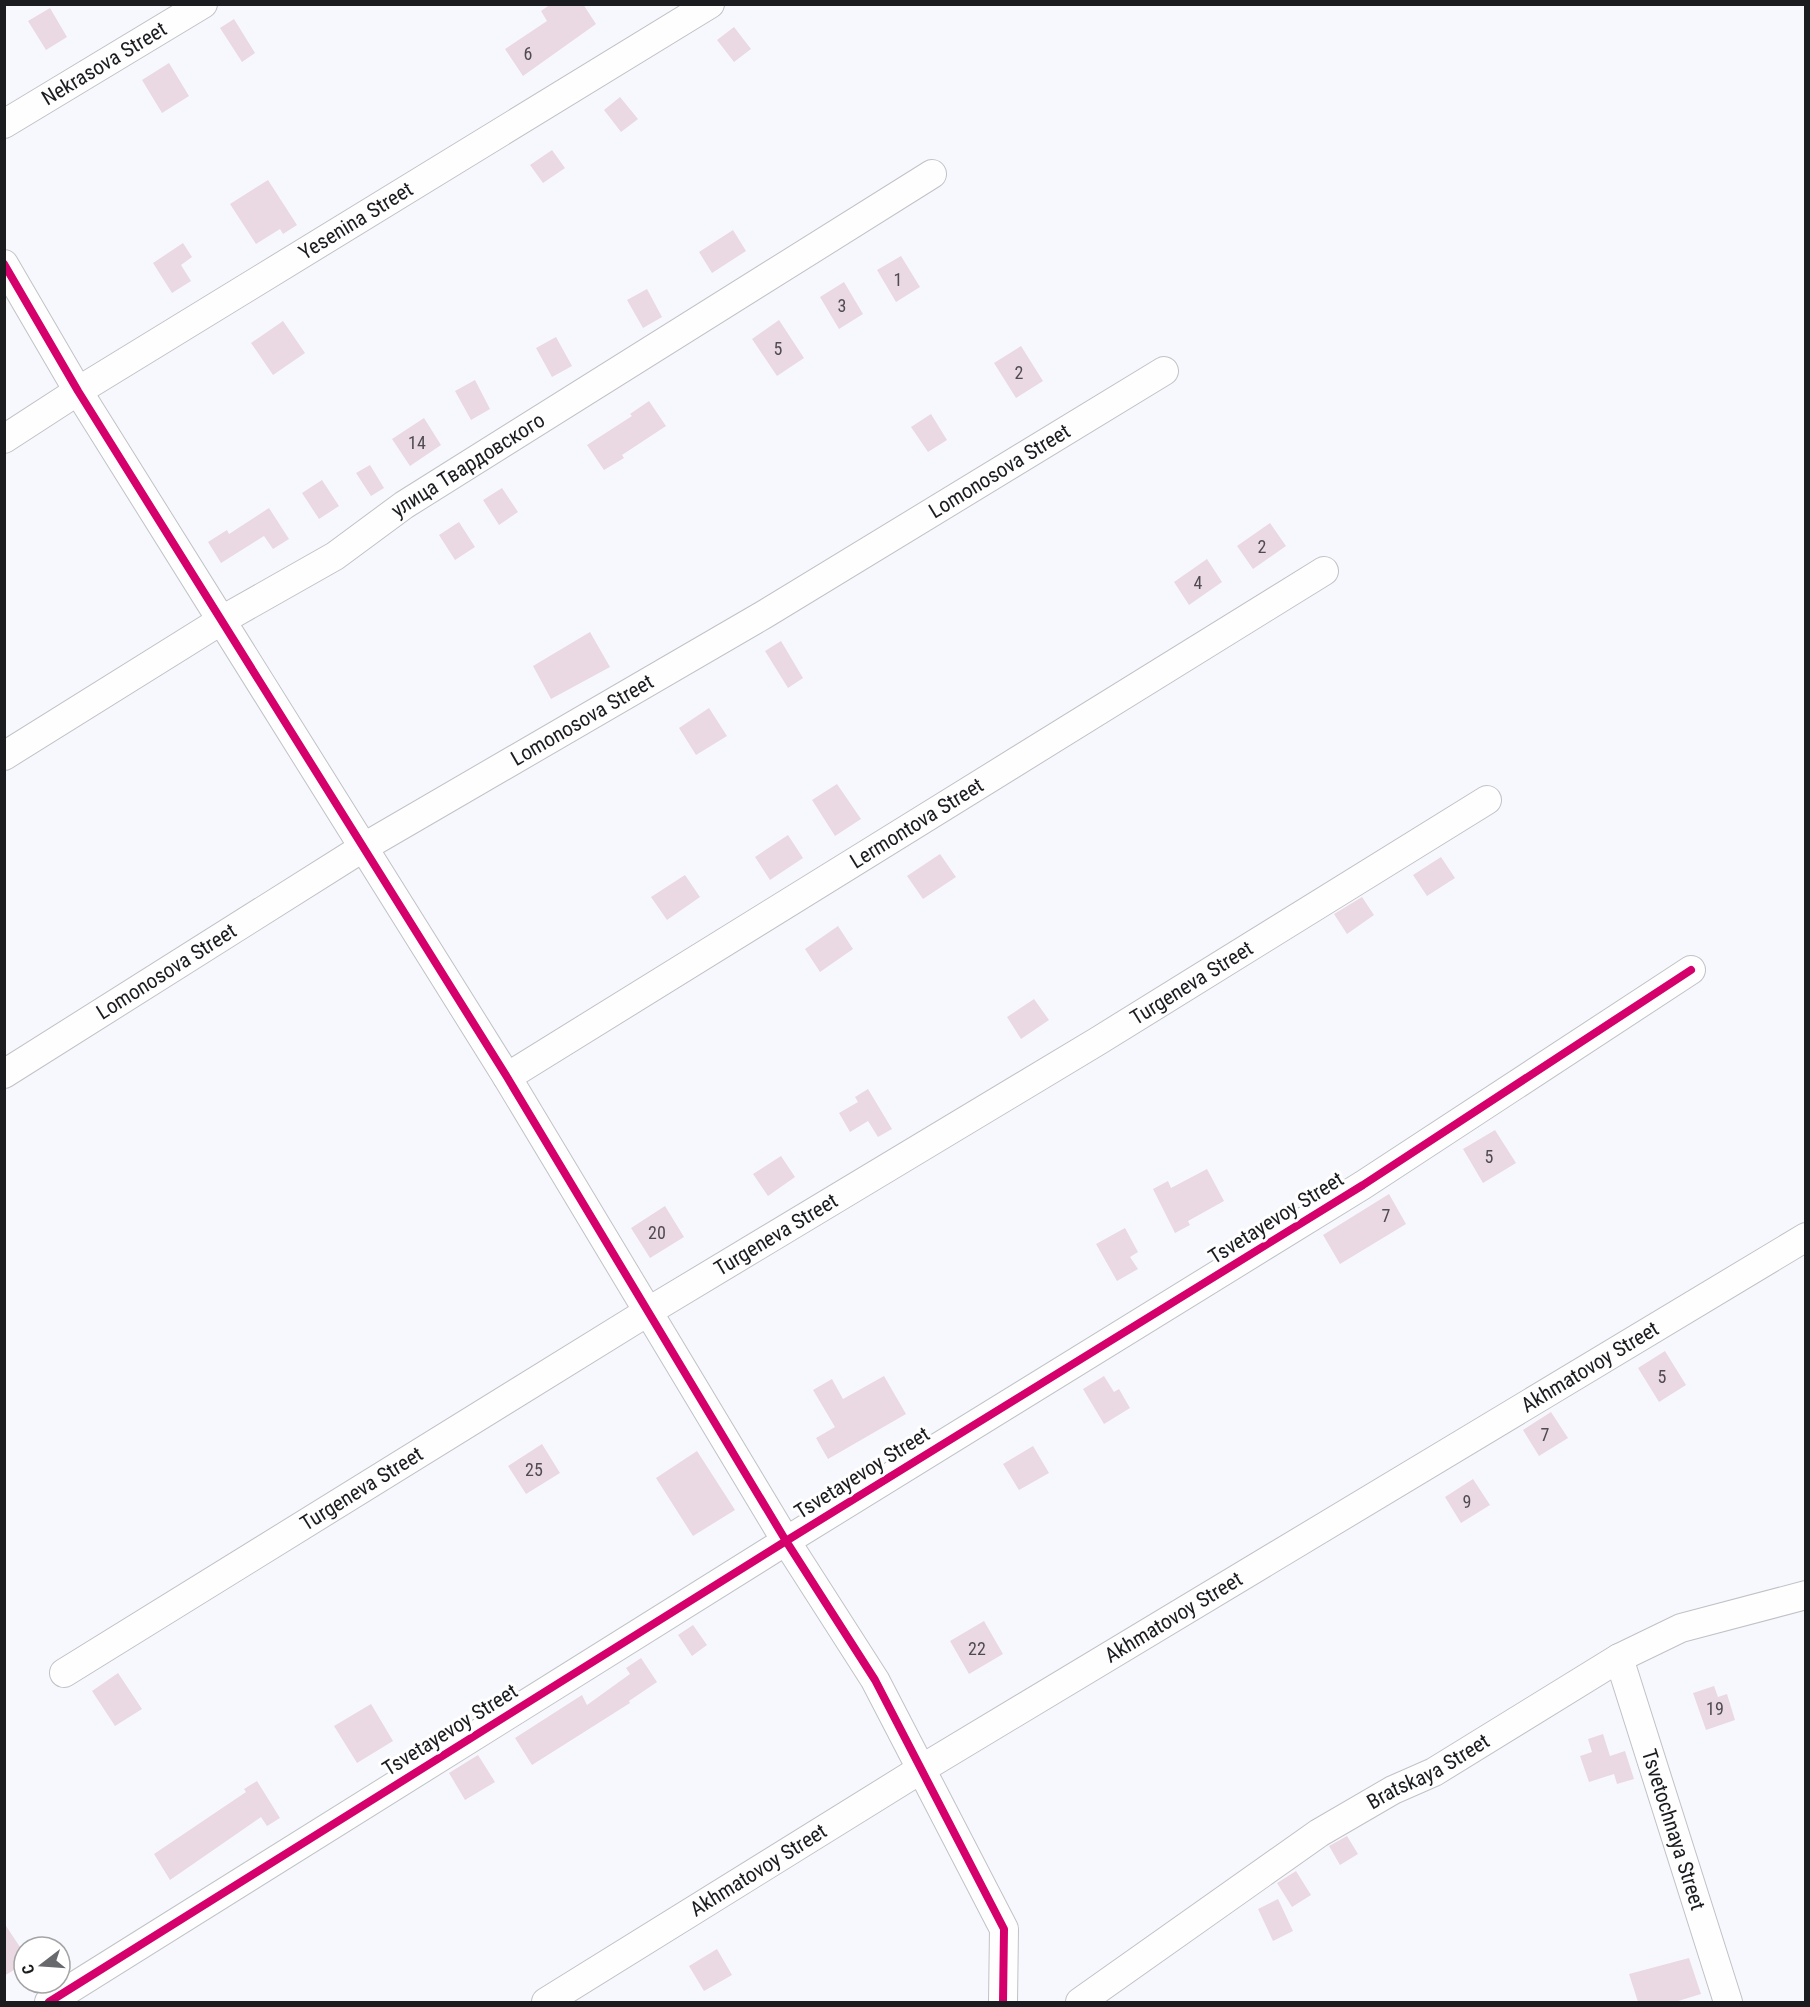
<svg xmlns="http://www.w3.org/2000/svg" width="1810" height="2007" font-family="'Roboto Condensed',sans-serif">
  <rect width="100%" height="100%" fill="#f7f8fd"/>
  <!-- building -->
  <path fill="#ead8e3" d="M551 4H583L596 24 523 76 505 49 547 21 541 11Z
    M50 8 67 37 46 50 28 21Z
    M234 19 255 53 242 62 220 28Z
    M734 27 751 49 734 62 717 40Z
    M169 63 189 96 162 113 142 80Z
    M620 97 638 119 621 132 604 110Z
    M552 150 565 168 543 183 530 165Z
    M268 180 297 225 283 234 280 229 256 244 230 204Z
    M733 230 746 251 712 273 699 252Z
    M183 243 192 257 181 265 191 281 172 293 153 263Z
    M901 256 920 287 896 302 877 270Z
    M844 282 863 314 839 329 820 297Z
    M647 289 662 317 643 328 627 300Z
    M779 320 804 358 777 376 752 339Z
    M283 321 305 353 273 375 251 343Z
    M556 337 572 366 552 377 536 348Z
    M1021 346 1043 381 1016 398 994 363Z
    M475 380 490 409 471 420 455 391Z
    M649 401 666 426 622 455 624 458 604 470 587 445 632 416 630 414Z
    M931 414 947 440 928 452 911 427Z
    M424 418 441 445 410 466 392 439Z
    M370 465 384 488 371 496 356 473Z
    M322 480 339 506 319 519 302 493Z
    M502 488 518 512 499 525 483 500Z
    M269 508 289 539 273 549 264 536 221 563 208 542 227 530 229 534Z
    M459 522 475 547 455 560 439 535Z
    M1270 523 1286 546 1253 569 1237 546Z
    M1207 559 1222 582 1189 605 1174 582Z
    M590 632 610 667 551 699 533 666Z
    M781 641 803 678 788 688 765 651Z
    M709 708 727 736 696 755 679 728Z
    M837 784 861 819 835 836 812 800Z
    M788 835 803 858 770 880 755 857Z
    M940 854 956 877 923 899 907 876Z
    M1441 857 1455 878 1427 896 1413 875Z
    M685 875 700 897 667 920 651 897Z
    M1362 897 1374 915 1347 934 1334 914Z
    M838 926 853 949 820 972 805 949Z
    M1034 999 1049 1020 1021 1039 1007 1017Z
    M868 1089 892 1129 878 1137 868 1121 850 1132 839 1113 858 1102 855 1097Z
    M1495 1130 1516 1163 1483 1183 1463 1149Z
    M781 1156 795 1177 768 1196 753 1174Z
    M1207 1169 1224 1201 1188 1221 1190 1225 1175 1233 1153 1189 1168 1181 1171 1188Z
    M1389 1194 1406 1224 1340 1264 1323 1235Z
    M665 1206 684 1237 650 1258 631 1228Z
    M1125 1228 1138 1252 1130 1257 1138 1269 1117 1281 1096 1244Z
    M1665 1351 1686 1385 1659 1402 1638 1368Z
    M884 1376 906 1414 828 1459 816 1438 835 1427 813 1390 832 1379 843 1399Z
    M1104 1376 1114 1392 1119 1389 1130 1408 1104 1424 1083 1389Z
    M1551 1412 1568 1438 1539 1456 1523 1430Z
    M542 1444 560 1473 526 1494 508 1466Z
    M1033 1446 1049 1473 1019 1490 1003 1464Z
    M697 1451 735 1510 693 1536 656 1478Z
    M1473 1479 1490 1505 1461 1523 1445 1497Z
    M984 1621 1003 1654 969 1674 950 1641Z
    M693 1625 707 1645 692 1656 678 1635Z
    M641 1658 657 1682 629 1701 630 1703 532 1765 515 1738 582 1695 587 1705 630 1674 626 1668Z
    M118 1673 142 1709 115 1726 92 1691Z
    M1714 1686 1718 1697 1727 1694 1735 1720 1706 1730 1693 1693Z
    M371 1704 393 1741 357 1763 334 1726Z
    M1603 1734 1610 1756 1625 1751 1634 1779 1617 1784 1614 1774 1589 1782 1580 1756 1592 1752 1588 1739Z
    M478 1755 495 1782 465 1800 449 1773Z
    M257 1781 280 1818 267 1826 261 1817 170 1880 154 1854 246 1792 244 1789Z
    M1347 1836 1358 1854 1340 1865 1329 1846Z
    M1296 1871 1311 1895 1292 1907 1277 1883Z
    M1278 1899 1293 1931 1273 1941 1258 1909Z
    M4 1923 24 1953V1964L4 1976Z
    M717 1949 732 1975 704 1991 689 1966Z
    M1689 1958 1701 1994 1675 2002H1638L1629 1974Z"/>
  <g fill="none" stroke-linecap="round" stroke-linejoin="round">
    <defs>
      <g id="minor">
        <path id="s1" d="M4 124 203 4"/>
        <path d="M4 264 78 391 507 1077 786 1541 875 1680 1004 1929 1003 2002"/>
        <path id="s2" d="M4 439 78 391 710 4"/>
        <path id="s3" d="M4 756 222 620 335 556 404 505 932 174"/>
        <path id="s4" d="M4 1074 364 847 765 614 1164 371"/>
        <path id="s5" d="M507 1077 1324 571"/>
        <path id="s6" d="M1619 1658 1728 2002"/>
        <path id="s7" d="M64 1673 649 1311 1098 1041 1487 800"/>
        <path d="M49 2002 786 1541 1363 1185 1691 970"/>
        <path id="s8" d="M546 2002 923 1768 1806 1237"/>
        <path id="s9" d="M1080 2002 1319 1833 1393 1790 1434 1772 1619 1658 1681 1628 1806 1595"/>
      </g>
    </defs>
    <!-- minor casing -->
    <use href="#minor" stroke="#c1c2c5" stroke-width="30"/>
    <!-- minor -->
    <use href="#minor" stroke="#fefeff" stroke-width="28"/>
    <defs>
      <path id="cycleway" d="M4 264 78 391 507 1077 786 1541 875 1680 1004 1929 1003 2002
        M49 2002 786 1541 1363 1185 1691 970"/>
    </defs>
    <!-- cycleway casing -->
    <use href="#cycleway" stroke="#fff" stroke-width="11"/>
    <!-- cycleway -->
    <use href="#cycleway" stroke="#d6006c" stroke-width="8"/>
  </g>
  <g text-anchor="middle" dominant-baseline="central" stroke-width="6" stroke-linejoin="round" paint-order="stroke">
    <!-- number labels -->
    <g font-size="18" fill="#4f4b50">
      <text x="528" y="53">6</text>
      <text x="898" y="279">1</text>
      <text x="842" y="305">3</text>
      <text x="778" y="348">5</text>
      <text x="1019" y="372">2</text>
      <text x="417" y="442">14</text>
      <text x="1262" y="546">2</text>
      <text x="1198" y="582">4</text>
      <text x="1489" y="1156">5</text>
      <text x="1386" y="1215">7</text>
      <text x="657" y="1232">20</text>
      <text x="1662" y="1376">5</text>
      <text x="1545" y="1434">7</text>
      <text x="534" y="1469">25</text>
      <text x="1467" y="1501">9</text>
      <text x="977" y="1648">22</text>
      <text x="1715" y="1708">19</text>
    </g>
    <!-- street labels -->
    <g font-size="21" fill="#1b1c1f" stroke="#fff">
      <text stroke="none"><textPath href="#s1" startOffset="117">Nekrasova Street</textPath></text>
      <text stroke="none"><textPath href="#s2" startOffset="414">Yesenina Street</textPath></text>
      <text stroke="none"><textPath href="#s3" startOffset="548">улица Твардовского</textPath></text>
      <text stroke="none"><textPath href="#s4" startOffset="1164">Lomonosova Street</textPath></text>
      <text stroke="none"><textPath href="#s4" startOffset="678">Lomonosova Street</textPath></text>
      <text stroke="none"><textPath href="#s5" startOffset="482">Lermontova Street</textPath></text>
      <text stroke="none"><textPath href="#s4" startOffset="192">Lomonosova Street</textPath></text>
      <text stroke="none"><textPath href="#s7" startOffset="1322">Turgeneva Street</textPath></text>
      <text transform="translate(1276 1218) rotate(-32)">Tsvetayevoy Street</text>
      <text stroke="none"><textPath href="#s7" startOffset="836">Turgeneva Street</textPath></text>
      <text stroke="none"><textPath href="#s8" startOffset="1222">Akhmatovoy Street</textPath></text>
      <text transform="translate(862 1473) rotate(-32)">Tsvetayevoy Street</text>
      <text stroke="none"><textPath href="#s7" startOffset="350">Turgeneva Street</textPath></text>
      <text stroke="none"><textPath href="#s8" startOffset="736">Akhmatovoy Street</textPath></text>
      <text transform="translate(450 1730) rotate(-32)">Tsvetayevoy Street</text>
      <text stroke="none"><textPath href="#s9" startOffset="418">Bratskaya Street</textPath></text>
      <text stroke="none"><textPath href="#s6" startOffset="180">Tsvetochnaya Street</textPath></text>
      <text stroke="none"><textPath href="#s8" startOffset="250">Akhmatovoy Street</textPath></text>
    </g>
  </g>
  <!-- border -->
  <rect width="1810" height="2007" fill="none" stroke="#1b1c1f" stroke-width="12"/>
  <!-- north arrow -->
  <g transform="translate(42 1965) rotate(253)"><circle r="28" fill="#ffffff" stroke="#a4a4a5" stroke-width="1.5"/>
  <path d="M0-4.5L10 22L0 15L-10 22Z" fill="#68696d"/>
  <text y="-9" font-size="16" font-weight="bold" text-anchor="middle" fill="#1b1c1f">С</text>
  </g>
</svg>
